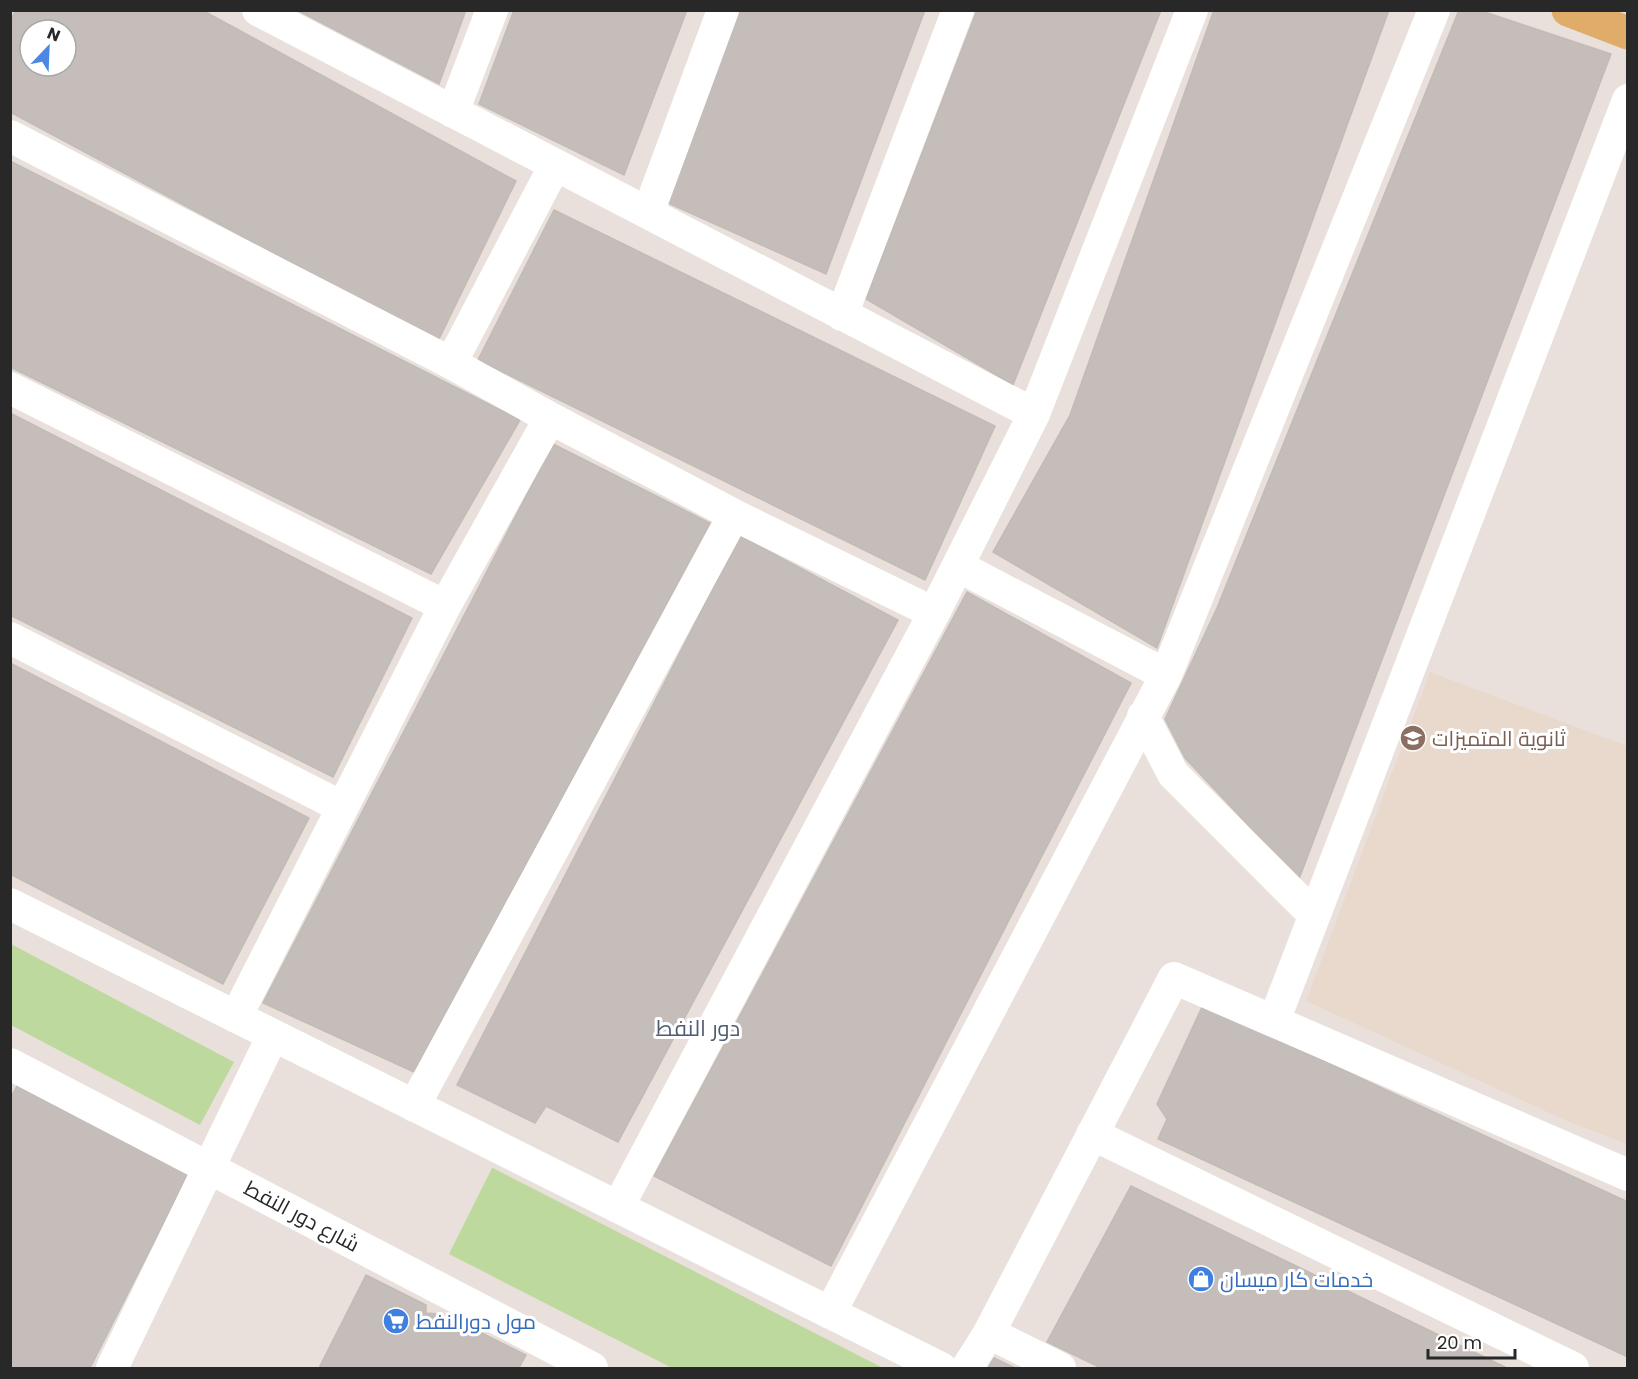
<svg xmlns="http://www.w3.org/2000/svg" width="1638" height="1379" font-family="Poppins,Cairo,sans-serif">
  <rect width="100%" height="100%" fill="#e9e0db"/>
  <!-- education -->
  <path fill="#e9d9cc" d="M1430 672 1627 746V1144L1567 1121 1306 1001Z"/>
  <!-- green -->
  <path fill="#bed99d" d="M11 944 234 1062 200 1125 11 1025Z
    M492 1168H493L883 1368H672L449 1254Z"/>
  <!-- building -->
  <path fill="#c4bdba" stroke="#c3bbb5" stroke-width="1.5" fill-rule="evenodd" d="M16 10H202L516 181 438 341 10 112V21ZM30 30H66V66H30Z
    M297 10H466L439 84Z
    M514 10H687L624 175 479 104Z
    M738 10H925L826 274 666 202Z
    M977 10H1161L1013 385 866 299Z
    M1214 10H1389L1157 648 993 552 1070 415Z
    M1459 10H1479L1611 54 1299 879 1185 758 1165 719 1217 608Z
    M10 161 520 420 431 574 10 367Z
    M554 210 995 426 925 580 478 360Z
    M10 413 412 618 333 777 10 615Z
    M553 444 710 523 414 1072 263 1003Z
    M740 536 898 620 618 1142 546 1106 535 1123 457 1085Z
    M967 592 1131 683 831 1266 654 1176Z
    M10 663 309 818 223 984 10 874Z
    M1203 1005 1628 1202V1357L1158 1139 1167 1119 1157 1104Z
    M17 1086 189 1173 90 1368H10V1099Z
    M1131 1186 1507 1368H1101L1047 1342Z
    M366 1275 426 1305V1313L438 1314 446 1317 453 1325H466L526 1355 519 1368H319Z
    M994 1358 1015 1368H988Z"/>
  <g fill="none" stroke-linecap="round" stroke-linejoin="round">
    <!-- minor -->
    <path stroke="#fff" stroke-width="32" d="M258 10 1034 414
      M453 112 492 10
      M10 136 451 363 550 418 734 515 934 613
      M648 213 723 10
      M842 315 958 10
      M451 363 555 165
      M10 388 445 606
      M958 566 1166 675
      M10 638 342 807
      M1143 716 1173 774 1314 915
      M10 904 941 1368
      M236 1017 445 606 550 418
      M1274 1021 1628 100
      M10 1064 592 1368
      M414 1106 734 515
      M1092 1134 1573 1368
      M618 1207 934 613 1034 414 1192 10
      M830 1313 1166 675 1434 10
      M989 1333 1060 1368
      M112 1368 273 1035
      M967 1368 989 1333 1174 978 1628 1175"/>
    <!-- major -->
    <path stroke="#e0ac69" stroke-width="33" d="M1568 10 1628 33"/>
  </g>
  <!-- icons -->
  <defs>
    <symbol id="school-disc" viewBox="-11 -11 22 22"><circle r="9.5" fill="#8d6e63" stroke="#fff"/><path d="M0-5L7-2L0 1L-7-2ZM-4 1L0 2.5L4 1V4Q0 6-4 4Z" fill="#fff"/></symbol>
    <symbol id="shop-disc" viewBox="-11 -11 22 22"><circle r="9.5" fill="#3f7fe0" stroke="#fff"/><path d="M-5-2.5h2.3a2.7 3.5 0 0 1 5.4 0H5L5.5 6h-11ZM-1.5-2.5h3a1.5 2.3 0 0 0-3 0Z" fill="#fff"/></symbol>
    <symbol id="supermarket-disc" viewBox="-11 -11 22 22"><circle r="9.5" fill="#3f7fe0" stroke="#fff"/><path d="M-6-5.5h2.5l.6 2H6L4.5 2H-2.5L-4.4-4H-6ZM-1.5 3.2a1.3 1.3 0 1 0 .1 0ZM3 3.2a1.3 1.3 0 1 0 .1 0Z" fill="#fff"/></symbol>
  </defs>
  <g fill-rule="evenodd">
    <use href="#school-disc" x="1398" y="723" width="30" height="30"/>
    <use href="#shop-disc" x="1186" y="1264" width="30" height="30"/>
    <use href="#supermarket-disc" x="381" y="1306" width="30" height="30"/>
  </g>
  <g text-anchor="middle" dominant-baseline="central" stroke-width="6" stroke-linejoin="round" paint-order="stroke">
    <!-- education labels -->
    <g font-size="21" fill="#785e54" stroke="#fff" text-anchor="start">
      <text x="1432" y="738">ثانوية المتميزات</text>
    </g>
    <!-- street labels -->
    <g font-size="21" fill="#282828" stroke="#fff">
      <text transform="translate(302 1216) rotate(28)">شارع دور النفط</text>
    </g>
    <!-- shop labels -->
    <g font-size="21" fill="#366cbe" stroke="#fff" text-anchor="start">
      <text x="1220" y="1279">خدمات كار ميسان</text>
      <text x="416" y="1321">مول دورالنفط</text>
    </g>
    <!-- neighbourhood labels -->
    <g font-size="22" fill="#4e5c73" stroke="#fff">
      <text x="698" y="1028">دور النفط</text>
    </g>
  </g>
  <!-- border -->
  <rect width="1638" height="1379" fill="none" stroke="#282828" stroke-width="24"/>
  <!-- north arrow -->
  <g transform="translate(48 48) rotate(23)"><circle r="28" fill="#ffffff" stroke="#a9a9a9" stroke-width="1.5"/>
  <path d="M0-4.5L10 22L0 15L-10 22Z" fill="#4c87e4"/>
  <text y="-9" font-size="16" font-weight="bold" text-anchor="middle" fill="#282828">N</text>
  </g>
  <!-- scale -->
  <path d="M1428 1349v9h87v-9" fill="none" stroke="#282828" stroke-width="3"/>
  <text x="1437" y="1349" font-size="18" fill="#282828" stroke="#ffffff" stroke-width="4.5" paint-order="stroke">20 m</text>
</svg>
